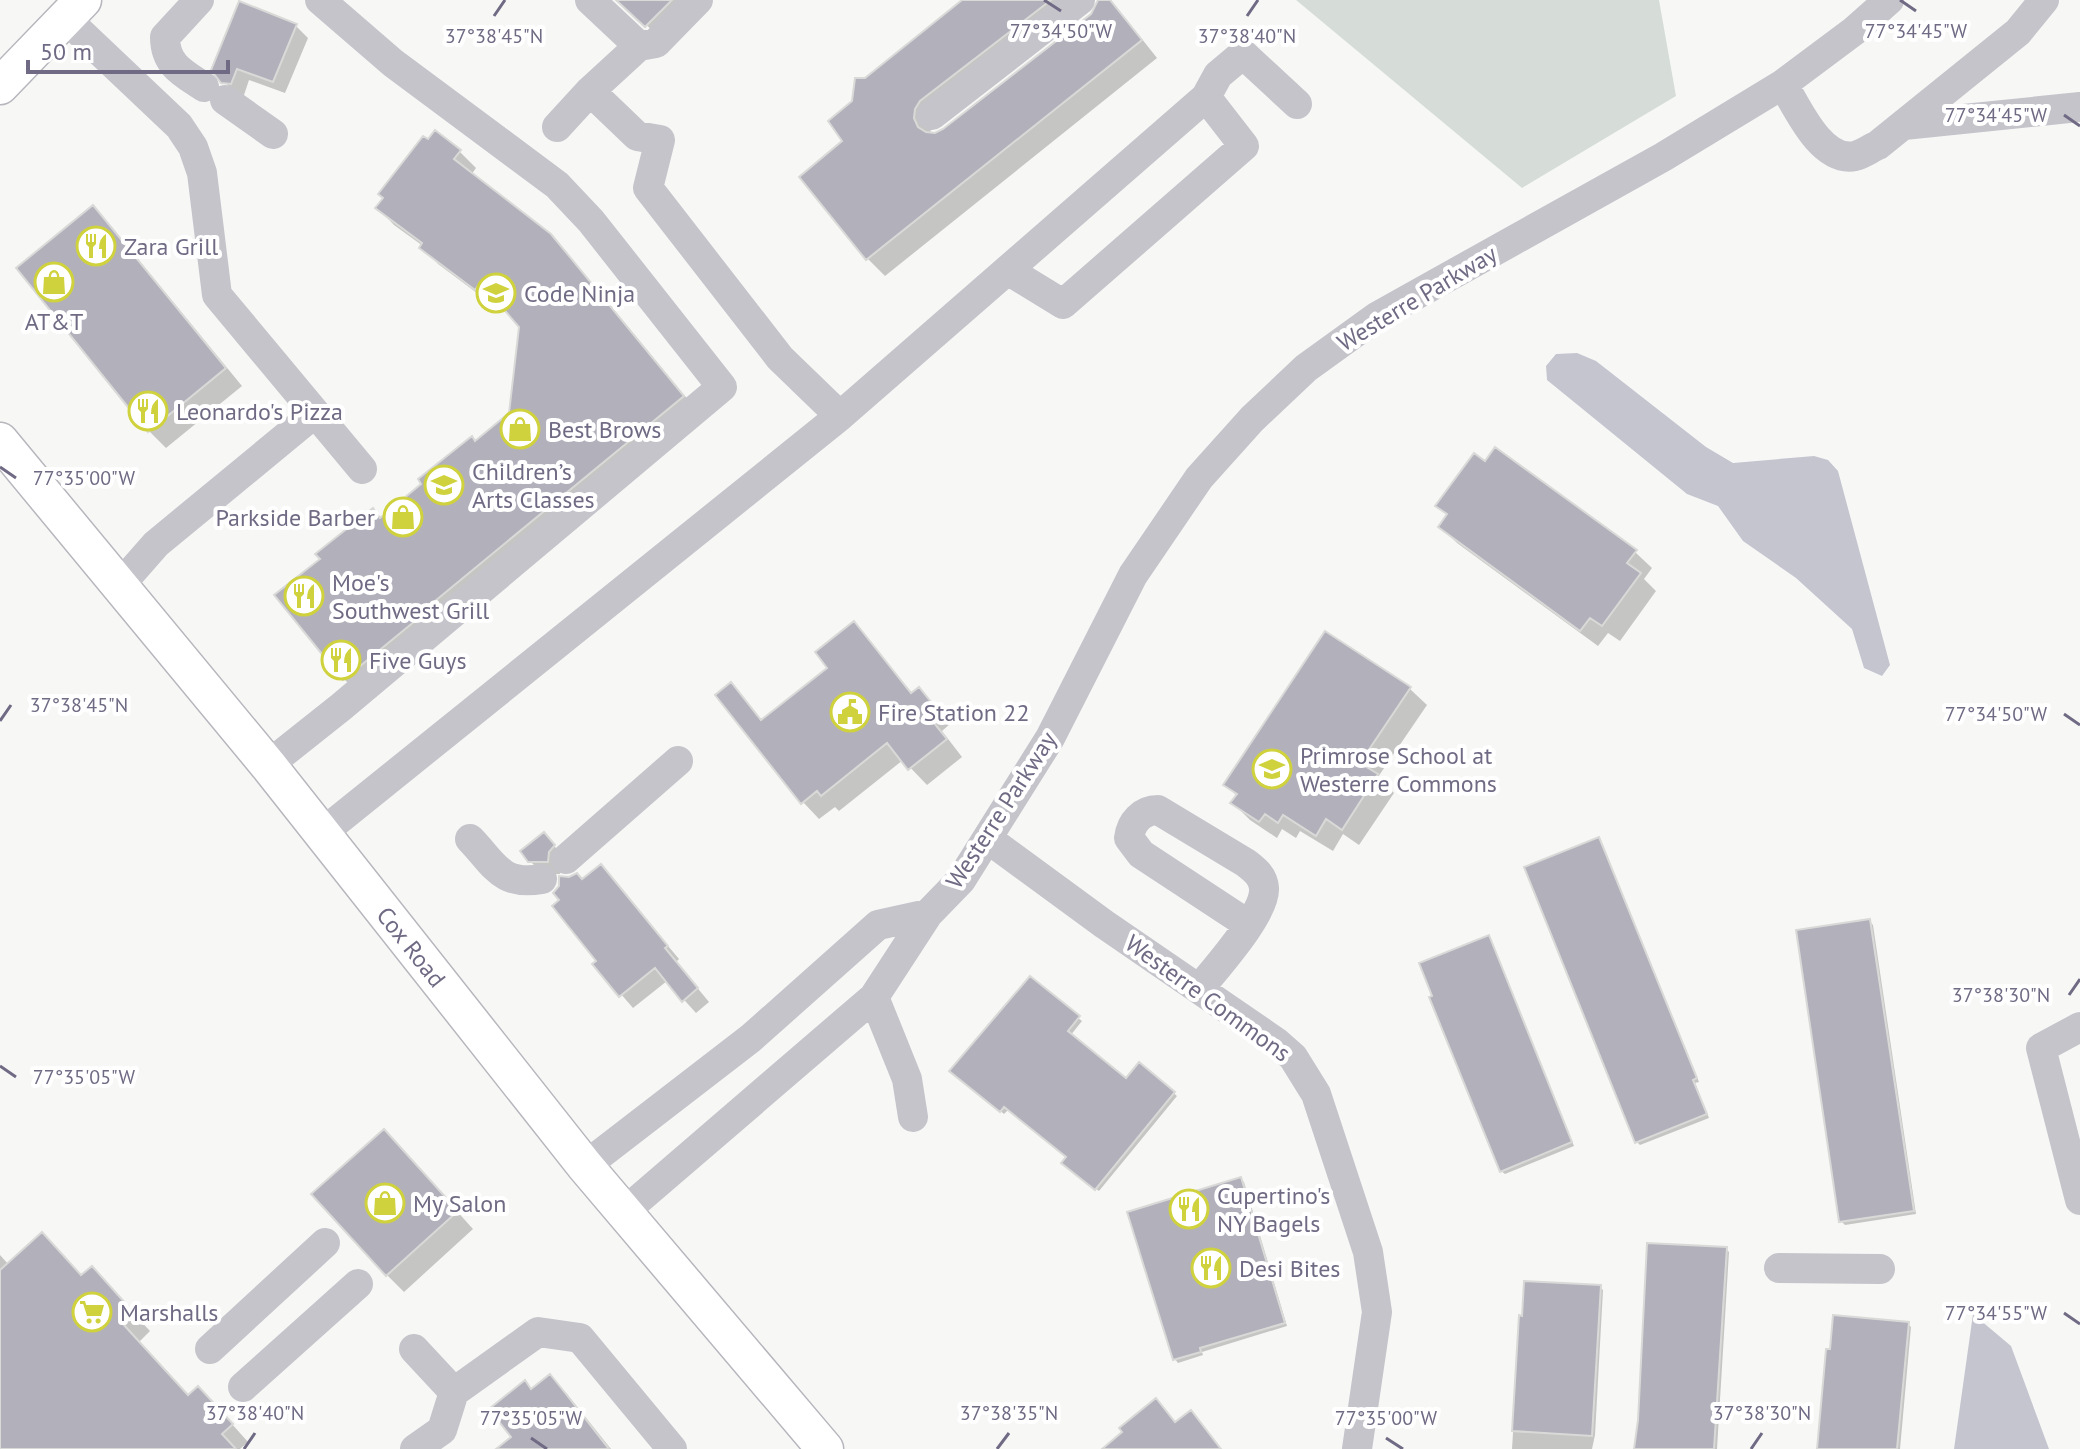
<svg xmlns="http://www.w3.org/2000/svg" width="2080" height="1449" font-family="'PT Sans',sans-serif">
  <rect width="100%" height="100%" fill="#f7f8f6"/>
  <!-- green -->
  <path fill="#d6ddd9" d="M1296 0H1659L1676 96 1522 188Z"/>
  <!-- water -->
  <path fill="#c5c5d0" d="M1577 353 1596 361 1706 447 1733 463 1814 456 1828 460 1838 471 1890 665 1882 676 1864 668 1852 629 1796 578 1743 541 1718 506 1687 494 1547 380 1546 366 1556 354Z
    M1973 1314 2011 1346 2049 1449H1954Z"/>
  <!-- shadow -->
  <path fill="#0003" d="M621 0H704L664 42Z
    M965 0H1091L932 125 930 134 934 135 944 131 1092 16 1100 0H1111L1157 58 885 276 868 259 802 177 845 142 853 102 865 80Z
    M296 26 308 38 285 93 249 80 244 95H236L214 70Z
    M459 151 476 168 471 175 550 235 567 253 699 413 361 696 344 679 322 559 373 511 381 519 511 414 521 326 496 301 493 305 438 264 423 246 394 225 378 208Z
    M93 208 110 225 242 386 166 448 149 431Z
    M1438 506 1635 552 1652 568 1644 579 1656 591 1620 641 1608 633 1598 646 1457 543 1440 526 1448 516Z
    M854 624 913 694 919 689 935 706 950 724 942 731 962 757 927 785 903 760 839 811 835 807 819 819 803 802 730 685 763 721 830 668Z
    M1326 634 1410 689 1427 705 1378 777 1394 793 1359 845 1343 834 1333 851 1300 831 1296 838 1282 829 1277 838 1250 820 1233 803 1237 796 1226 785Z
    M544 835 566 859 561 866 560 874H543L530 861Z
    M1599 839 1699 1082 1695 1083 1709 1118 1640 1145 1637 1142Z
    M601 866 679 959 676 962 709 1002 696 1013 667 981 633 1008 595 964 599 961 583 882Z
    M1869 921 1873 925 1916 1214 1845 1225 1841 1221Z
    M1489 937 1574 1146 1505 1174 1501 1171Z
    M1078 1018 1082 1021 1070 1036 1126 1080 1139 1064 1177 1096 1099 1191 1067 1166 1068 1157 1009 1109 1004 1114 955 1074Z
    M400 1148 473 1229 404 1292 387 1275Z
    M1240 1179 1244 1182 1287 1326 1202 1352 1203 1355 1178 1363 1175 1359Z
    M1726 1249 1729 1252 1717 1449H1636Z
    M0 1255 9 1265 82 1277 108 1286 150 1331 139 1342 189 1397 215 1405 248 1442 240 1449H0Z
    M1600 1287 1603 1290 1595 1435 1592 1449H1512L1520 1317Z
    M1908 1324 1911 1327 1900 1449H1819Z
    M550 1377 567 1394 611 1449H523L532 1391Z"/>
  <!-- building -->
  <path fill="#b2b0bb" stroke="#d9dad8" stroke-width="2" d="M616 0H672L645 27Z
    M962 0H1051L920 101 915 109 914 118 918 127 926 132 935 133 943 129 1091 14 1098 0H1110L1142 40 866 260 799 177 842 141 828 121 852 101 855 78H865Z
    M239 1 297 24 273 82 237 69 231 84 221 83 211 70Z
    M435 130 461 150 454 159 551 234 684 396 435 601 437 603 343 680 274 595 320 559 315 554 373 508 380 518 421 484 418 479 472 436 475 441 509 413 519 327 500 305 478 286 475 290 419 248 422 243 375 208 383 198 378 194 423 136 428 139Z
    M93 205 226 368 148 432 16 268Z
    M1495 447 1637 550 1627 563 1641 573 1602 626 1590 618 1580 631 1438 527 1447 514 1435 506 1474 453 1485 461Z
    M854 621 911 693 919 687 935 707 926 713 947 739 908 770 887 743 821 796 817 791 801 804 715 695 731 682 761 720 827 668 815 652Z
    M1325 631 1411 687 1360 763 1378 774 1342 830 1326 819 1316 836 1283 815 1278 823 1265 814 1259 822 1230 803 1237 794 1223 785Z
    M544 832 555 845 549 852 548 862H528L520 851Z
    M1599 837 1697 1078 1693 1080 1707 1114 1635 1143 1524 867Z
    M601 864 668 946 665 948 698 988 682 1002 655 968 619 997 592 964 596 961 552 906 559 900 553 893 559 886V876L569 877 577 873 582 879Z
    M1870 919 1914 1211 1839 1222 1796 930Z
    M1489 935 1572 1142 1500 1172 1429 997 1432 996 1419 963Z
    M1030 976 1080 1016 1068 1031 1126 1078 1139 1062 1175 1092 1095 1190 1061 1163 1066 1157 1004 1107 1000 1112 949 1071Z
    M384 1129 458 1211 386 1276 311 1194Z
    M1241 1177 1285 1323 1200 1348 1201 1352 1173 1360 1127 1212Z
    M42 1232 81 1275 92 1266 135 1314 123 1324 188 1395 198 1386 233 1424 222 1434 236 1449H0V1270Z
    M1647 1243 1727 1247 1714 1449H1634L1638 1420Z
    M1524 1281 1601 1285 1592 1436 1512 1431 1519 1315 1522 1316Z
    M1833 1315 1909 1322 1897 1449H1817L1826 1349H1830Z
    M550 1374 566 1394 609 1449H496L511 1437 489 1409 525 1380 531 1389Z
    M1156 1398 1175 1422 1191 1410 1221 1449H1102L1122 1432 1119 1428Z"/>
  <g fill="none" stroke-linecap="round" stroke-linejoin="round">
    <defs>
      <g id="major">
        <path d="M0 86 83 0"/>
        <path id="s1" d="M0 441 268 765 585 1166 825 1449"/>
      </g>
    </defs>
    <!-- major casing -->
    <use href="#major" stroke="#b7b6bd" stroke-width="39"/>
    <!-- minor -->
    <path stroke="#c6c4cb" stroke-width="30" d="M199 0 165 37C165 65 183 73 204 87
      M590 0 639 46 656 43 698 0
      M65 18 179 126 193 147 202 173 217 295 362 469
      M639 46 590 91 637 136 660 140 648 188 780 358 840 416
      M1783 84C1797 107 1821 163 1855 156 1863 154 1871 148 1878 145L2018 32 2044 0
      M225 100 273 134
      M932 115 1080 0
      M1904 125 2080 107
      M557 127 590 91
      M1009 271 1063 304 1244 146 1206 97
      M120 585 156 544 315 413
      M268 765 341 707 722 387 591 221 557 185 393 63 320 0
      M322 833 840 416 1206 97 1218 75 1243 54 1297 104
      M470 839C496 866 501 886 542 879
      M988 839 1104 924 1276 1042 1293 1057 1316 1094 1368 1252 1377 1312 1357 1449
      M566 859 678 761
      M1199 989C1215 969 1266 913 1264 888 1263 876 1255 870 1246 863L1158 810C1142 810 1131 822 1129 838L1141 854 1249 925
      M874 997 907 1079 913 1117
      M2080 1027 2041 1048 2080 1200
      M585 1166 751 1038 878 925 928 914
      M624 1212 874 997 928 914 961 880 1050 738 1133 575 1199 478 1252 419 1306 368 1378 316 1663 157 1783 84 1854 31 1889 0
      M1779 1268 1880 1269
      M210 1349 325 1243
      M414 1349 454 1392
      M243 1387 358 1284
      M415 1449 442 1430 454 1392 538 1332 580 1338 672 1449"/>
    <!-- major -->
    <use href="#major" stroke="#fff" stroke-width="36"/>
  </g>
  <!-- ticks -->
  <path fill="none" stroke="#706a84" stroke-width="3" d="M1044 0 1061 11M1900 0 1916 11M494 16 505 0M1247 16 1258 0M2064 115 2080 126M0 467 16 478M2064 714 2080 725M0 721 11 705M2069 995 2080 979M0 1066 16 1077M2064 1313 2080 1324M531 1438 547 1449M1386 1438 1403 1449M244 1449 255 1433M997 1449 1009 1433M1751 1449 1762 1433"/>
  <!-- icons -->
  <defs>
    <symbol id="restaurant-ring" viewBox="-11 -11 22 22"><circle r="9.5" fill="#fff" stroke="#cfd23c" stroke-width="1.5"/><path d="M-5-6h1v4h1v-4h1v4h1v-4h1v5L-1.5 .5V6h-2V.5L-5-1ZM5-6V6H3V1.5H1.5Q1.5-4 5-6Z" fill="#cfd23c"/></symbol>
    <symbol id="shop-ring" viewBox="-11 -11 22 22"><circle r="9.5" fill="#fff" stroke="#cfd23c" stroke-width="1.5"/><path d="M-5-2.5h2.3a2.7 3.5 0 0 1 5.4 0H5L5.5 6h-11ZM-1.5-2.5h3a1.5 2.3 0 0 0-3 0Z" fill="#cfd23c"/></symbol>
    <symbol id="school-ring" viewBox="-11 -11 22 22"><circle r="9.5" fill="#fff" stroke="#cfd23c" stroke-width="1.5"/><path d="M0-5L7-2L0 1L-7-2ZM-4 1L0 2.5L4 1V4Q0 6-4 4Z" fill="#cfd23c"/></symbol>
    <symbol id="civic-ring" viewBox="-11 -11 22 22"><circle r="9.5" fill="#fff" stroke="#cfd23c" stroke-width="1.5"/><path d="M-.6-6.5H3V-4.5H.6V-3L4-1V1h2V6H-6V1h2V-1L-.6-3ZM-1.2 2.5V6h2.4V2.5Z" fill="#cfd23c"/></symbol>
    <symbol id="supermarket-ring" viewBox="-11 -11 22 22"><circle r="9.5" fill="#fff" stroke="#cfd23c" stroke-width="1.5"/><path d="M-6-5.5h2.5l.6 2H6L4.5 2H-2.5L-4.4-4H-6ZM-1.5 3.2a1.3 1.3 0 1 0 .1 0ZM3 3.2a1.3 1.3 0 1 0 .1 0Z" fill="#cfd23c"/></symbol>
  </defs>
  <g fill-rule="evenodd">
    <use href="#restaurant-ring" x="74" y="224" width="44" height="44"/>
    <use href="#shop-ring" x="32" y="260" width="44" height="44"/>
    <use href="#school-ring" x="474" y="271" width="44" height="44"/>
    <use href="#restaurant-ring" x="126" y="389" width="44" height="44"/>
    <use href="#shop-ring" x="498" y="407" width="44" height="44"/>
    <use href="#school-ring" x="422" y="463" width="44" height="44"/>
    <use href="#shop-ring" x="381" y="495" width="44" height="44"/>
    <use href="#restaurant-ring" x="282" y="574" width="44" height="44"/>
    <use href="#restaurant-ring" x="319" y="638" width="44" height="44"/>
    <use href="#civic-ring" x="828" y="690" width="44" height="44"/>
    <use href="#school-ring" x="1250" y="747" width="44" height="44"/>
    <use href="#shop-ring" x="363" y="1181" width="44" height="44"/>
    <use href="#restaurant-ring" x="1167" y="1187" width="44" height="44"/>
    <use href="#restaurant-ring" x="1189" y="1246" width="44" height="44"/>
    <use href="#supermarket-ring" x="70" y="1290" width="44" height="44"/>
  </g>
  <g text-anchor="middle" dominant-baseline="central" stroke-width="8" stroke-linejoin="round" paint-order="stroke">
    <!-- poi labels -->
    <g font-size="24" fill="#706a84" stroke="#fff" text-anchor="start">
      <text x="124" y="246">Zara Grill</text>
      <text x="524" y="293">Code Ninja</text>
      <text x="54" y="321" text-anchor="middle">AT&amp;T</text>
      <text x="176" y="411">Leonardo's Pizza</text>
      <text x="548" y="429">Best Brows</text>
      <text x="472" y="471">Children’s<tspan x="472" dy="28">Arts Classes</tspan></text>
      <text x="375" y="517" text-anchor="end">Parkside Barber</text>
      <text x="332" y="582">Moe's<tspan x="332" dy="28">Southwest Grill</tspan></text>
      <text x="369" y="660">Five Guys</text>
      <text x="878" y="712">Fire Station 22</text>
      <text x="1300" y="755">Primrose School at<tspan x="1300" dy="28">Westerre Commons</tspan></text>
      <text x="1217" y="1195">Cupertino's<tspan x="1217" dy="28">NY Bagels</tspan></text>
      <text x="413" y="1203">My Salon</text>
      <text x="1239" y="1268">Desi Bites</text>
      <text x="120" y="1312">Marshalls</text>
    </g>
    <!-- street labels -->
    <g font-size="24" fill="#706a84" stroke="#fff">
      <text transform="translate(1417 298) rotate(-31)">Westerre Parkway</text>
      <text transform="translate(1001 810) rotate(-57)">Westerre Parkway</text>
      <text stroke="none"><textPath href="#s1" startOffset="652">Cox Road</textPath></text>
      <text transform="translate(1208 998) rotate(36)">Westerre Commons</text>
    </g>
  </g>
  <g font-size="20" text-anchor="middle" fill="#706a84" stroke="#fff" stroke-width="8" stroke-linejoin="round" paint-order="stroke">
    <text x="1916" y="38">77°34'45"W</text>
    <text x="1061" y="38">77°34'50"W</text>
    <text x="494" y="43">37°38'45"N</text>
    <text x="1247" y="43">37°38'40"N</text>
    <text x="1996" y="122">77°34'45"W</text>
    <text x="84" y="485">77°35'00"W</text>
    <text x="79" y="712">37°38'45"N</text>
    <text x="1996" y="721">77°34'50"W</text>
    <text x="2001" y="1002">37°38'30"N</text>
    <text x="84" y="1084">77°35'05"W</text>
    <text x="1996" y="1320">77°34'55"W</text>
    <text x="255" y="1420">37°38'40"N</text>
    <text x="1009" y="1420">37°38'35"N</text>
    <text x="1762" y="1420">37°38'30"N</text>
    <text x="531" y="1425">77°35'05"W</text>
    <text x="1386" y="1425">77°35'00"W</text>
  </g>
  <!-- scale -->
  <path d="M28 60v12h200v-12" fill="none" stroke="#706a84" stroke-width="4"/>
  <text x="40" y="60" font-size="24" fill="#706a84" stroke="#ffffff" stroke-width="6" paint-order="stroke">50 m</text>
</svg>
